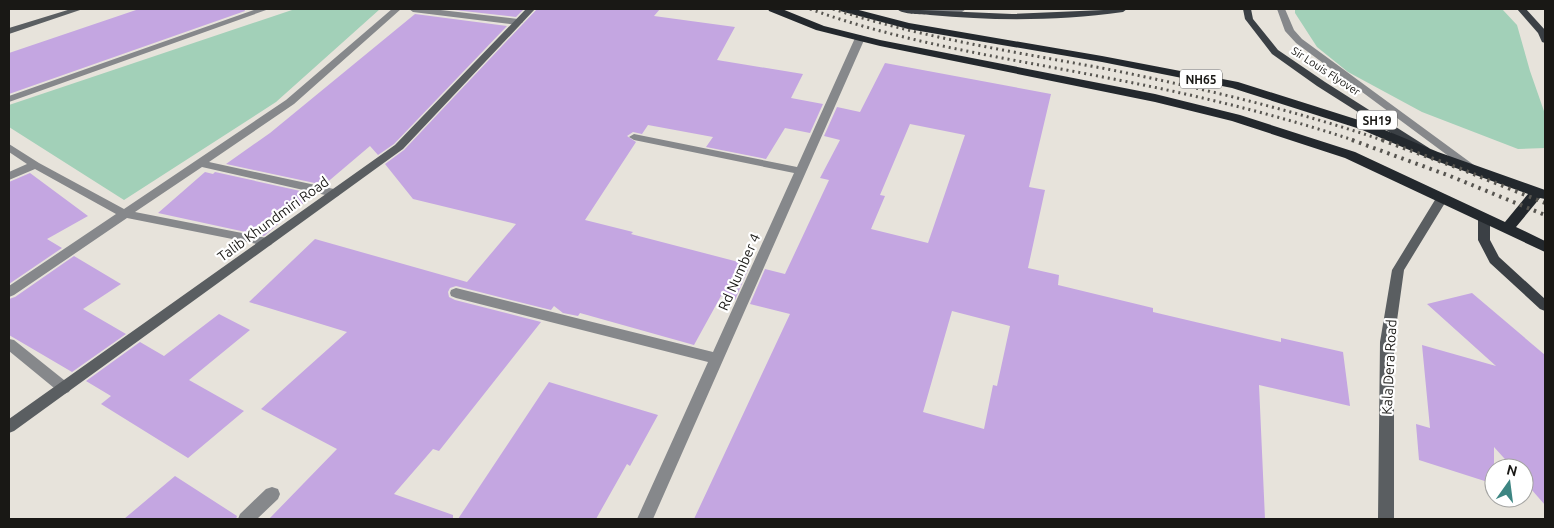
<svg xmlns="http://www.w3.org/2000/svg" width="1554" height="528" font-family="Ubuntu,sans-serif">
  <rect width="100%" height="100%" fill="#e7e3db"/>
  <!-- green -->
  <path fill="#a2d0b8" d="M295 9H380L276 102 124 200 9 127V105Z
    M1295 9H1502L1517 25 1530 71 1545 114V148L1518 149 1422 112 1348 72 1317 47 1295 13Z"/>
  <!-- building -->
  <path fill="#c4a6e1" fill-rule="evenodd" d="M139 9H244L245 11 9 94V53Z
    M446 9H524L516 17Z
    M537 9H660L654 16 735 27 717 60 803 74 791 98 823 104 810 133 785 128 766 159 706 147 713 137 648 125 642 134 633 132 627 136 636 142 585 220 633 232 631 234 750 265 735 300 721 296 694 345 580 313 578 316 563 313 554 306 551 310 456 286 450 288 448 292 449 297 455 300 541 322 439 451 433 449 394 494 453 515V519H269L337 449 261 409 347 332 249 302 315 239 467 282 516 224 413 199 385 164 404 150Z
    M415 14 507 26 394 144 378 155 370 146 324 185 226 164 270 133Z
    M885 63 1051 94 1029 187 1045 190 1028 268 1059 275 1058 285 1153 308V312L1281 342V338L1343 352 1350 406 1259 385 1265 519H694L790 314 750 304 765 269 785 274 829 180 820 178 840 140 824 136 837 107 860 112ZM910 124 965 135 928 243 871 229 885 196 880 195ZM952 311 1010 326 997 386 993 385 984 429 923 412Z
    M205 172 213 174 215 172 314 194 264 236 158 213Z
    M30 173 88 216 47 239 62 248 9 284V182Z
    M74 256 121 284 83 309 126 334 72 372 9 335V299L15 297Z
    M1472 293 1545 355V505L1524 481V468H1513L1494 447V484L1419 460 1416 424 1430 428 1422 345 1496 366 1427 304Z
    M219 314 250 330 189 380 244 411 188 458 101 404 111 396 86 381 140 342 164 356Z
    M549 382 658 415 630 466 627 464 596 519H458Z
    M175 476 237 516 236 519H124Z"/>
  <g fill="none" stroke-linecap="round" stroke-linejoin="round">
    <!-- lane -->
    <path fill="#86888b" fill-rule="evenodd" d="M919 9H966L962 12 922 14 919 13Z
      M1277 9H1285L1294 30 1302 39 1478 168 1480 170 1478 172H1470L1296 43 1285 31Z"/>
    <!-- street -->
    <path fill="#86888b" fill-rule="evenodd" d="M257 9H269L9 102V96Z
      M392 9H401L294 104 209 162 334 189 338 190 340 193 338 196 334 197 202 167 135 212 267 238 271 239 273 242 271 245 267 246 127 218 14 295 9 297V286L116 214 35 169 9 180V172L27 164 9 152V144L39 163 124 209 286 100Z
      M409 9H432L518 19 523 22 518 25 413 12Z
      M860 35 865 38 653 519H637L708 362 456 298 451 296 450 293 451 290 456 288 713 352 794 173 634 140 629 137 634 134 797 167 855 38Z
      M9 339 14 340 69 384 71 388 69 392 64 394 59 392 9 351Z
      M272 487 278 489 280 494 278 499 257 519H238L240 514 266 489Z"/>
    <!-- secondary -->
    <path fill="#5a5e61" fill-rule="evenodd" d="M71 9H83L9 34V28Z
      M526 9H535L403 149 14 431 9 433V419L395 145Z
      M1442 194 1448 198 1404 270 1394 342V519H1378L1380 342 1392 270 1438 195Z"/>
    <!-- primary -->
    <path fill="#3b4045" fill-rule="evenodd" d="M897 9 1012 14 1127 9 1123 12C1058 21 995 21 930 15 921 14 903 15 897 9Z
      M1243 9H1251L1253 19 1278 50 1325 82 1429 148 1430 150 1429 152H1421L1317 86 1272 54 1245 19Z
      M1517 9H1526L1545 30V43L1542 42 1538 33Z
      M1484 214 1490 218V240L1499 257 1545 299V311L1540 309 1490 263 1478 240V218Z"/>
    <!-- highway -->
    <path fill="#23282d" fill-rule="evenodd" d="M768 9H782L824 26 880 40 1155 94 1240 115 1355 152 1505 222 1528 194 1428 158 1360 129 1232 88 1102 62 908 29 840 11 839 9H855L909 23 1102 56 1238 82 1368 123 1438 152 1545 190V199L1540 198 1516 227 1545 241V252L1345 158 1232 121 1155 102 880 46 816 30 769 11Z"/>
    <!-- rail-far1 -->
    <path stroke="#575550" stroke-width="3" stroke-dasharray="2 4" stroke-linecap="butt" d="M810 9C907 44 1007 58 1108 78 1192 94 1275 114 1356 141
      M833 9C923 38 1015 52 1107 69 1201 88 1294 110 1385 141"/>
    <!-- rail -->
    <path stroke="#575550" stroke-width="4" stroke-dasharray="2.5 5" stroke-linecap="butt" d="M1352 140 1450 176 1545 215
      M1382 140 1461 169 1545 203"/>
  </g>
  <g text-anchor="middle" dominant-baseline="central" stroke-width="4.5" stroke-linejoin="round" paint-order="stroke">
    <!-- far-street labels -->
    <g font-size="11" fill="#191815" stroke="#fff">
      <text transform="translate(1326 71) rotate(33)">Sir Louis Flyover</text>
    </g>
    <!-- shield labels -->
    <g fill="#fff" stroke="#5e5d5b" stroke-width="1">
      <rect x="1180" y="69.5" width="42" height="19" rx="4"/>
      <rect x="1357" y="110.5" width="40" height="19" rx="4"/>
    </g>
    <g font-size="12" font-weight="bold" fill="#191815">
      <text x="1201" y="79">NH65</text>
      <text x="1377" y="120">SH19</text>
    </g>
    <!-- street labels -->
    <g font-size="14" fill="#191815" stroke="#fff">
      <text transform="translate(273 219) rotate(-36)">Talib Khundmiri Road</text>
      <text transform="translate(739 272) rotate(-66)">Rd Number 4</text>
      <text transform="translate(1389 367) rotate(-87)">Kala Dera Road</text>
    </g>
  </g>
  <!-- border -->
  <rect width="1554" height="528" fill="none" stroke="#191815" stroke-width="20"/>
  <!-- north arrow -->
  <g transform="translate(1509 483) rotate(14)"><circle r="24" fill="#ffffff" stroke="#a3a3a1"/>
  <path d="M0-4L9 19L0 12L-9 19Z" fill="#3d8582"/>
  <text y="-8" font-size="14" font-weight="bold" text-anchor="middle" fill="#191815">N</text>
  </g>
</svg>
